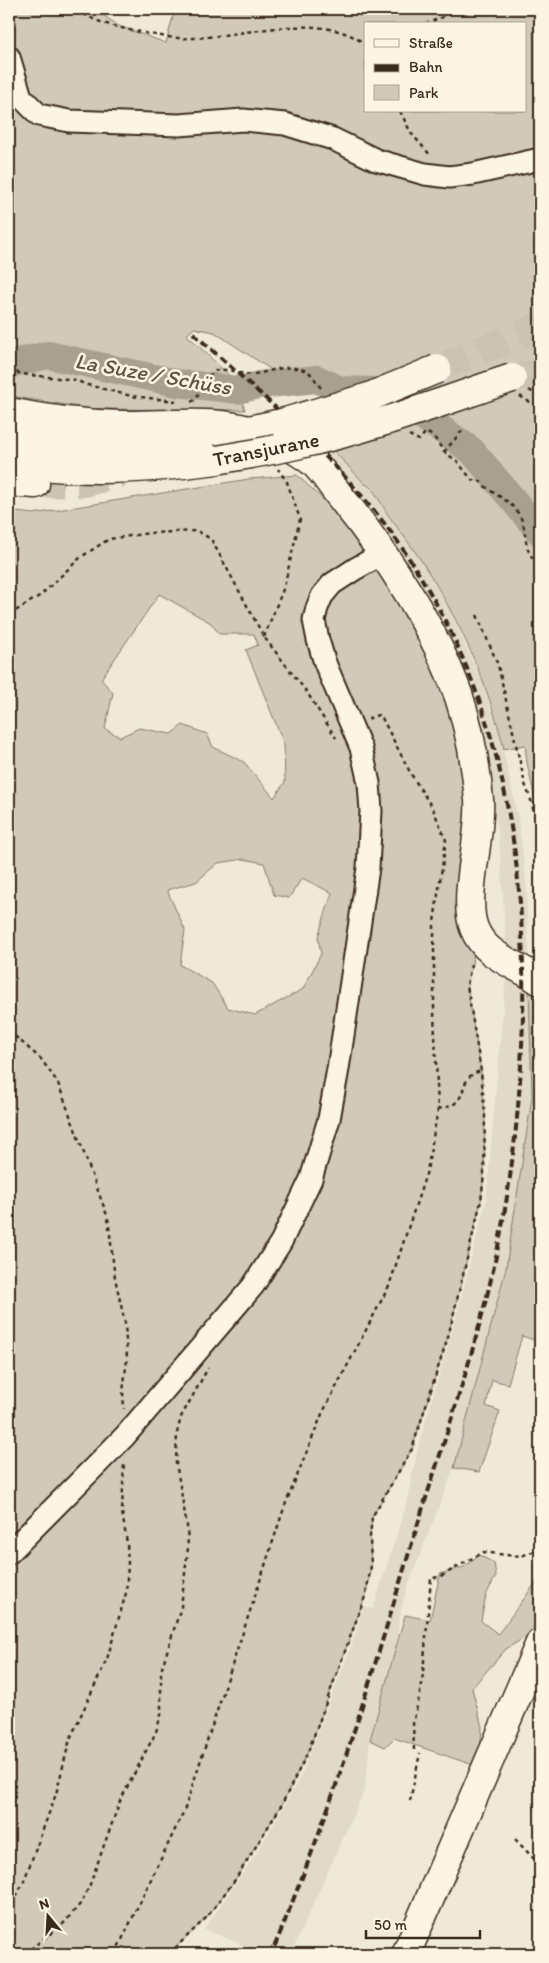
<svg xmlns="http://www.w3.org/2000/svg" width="549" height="1963" font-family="Itim,sans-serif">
  <rect width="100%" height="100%" fill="#f0e9d9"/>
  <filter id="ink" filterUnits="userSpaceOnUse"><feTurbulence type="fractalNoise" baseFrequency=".02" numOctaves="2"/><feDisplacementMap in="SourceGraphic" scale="10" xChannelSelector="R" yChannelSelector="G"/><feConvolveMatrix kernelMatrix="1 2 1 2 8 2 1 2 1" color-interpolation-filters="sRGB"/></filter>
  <g filter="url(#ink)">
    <!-- built -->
    <path fill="#e1d9c9" d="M333 450 365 484 371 486 389 517 422 562 449 609 484 686 501 739 518 817 526 879 529 960 506 946 500 849 485 742 316 455Z
      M506 976 529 988 532 1097 506 1268 454 1468 407 1588 401 1610 396 1646 370 1740 365 1789 291 1954H259V1952L204 1929 257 1853 301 1776 352 1644 364 1606 373 1609 405 1509 419 1443 451 1335 486 1202Z"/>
    <!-- green -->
    <path fill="#d2c9ba" stroke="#867a6c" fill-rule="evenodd" d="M9 9H94L119 26 166 43 175 9H540V821L527 763 525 745 504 749C488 683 459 619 422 562 412 546 400 532 389 516 383 508 373 485 365 484L333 450 373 439 334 400 273 371 214 332 194 328 187 335 236 382 245 410 92 409 9 396ZM365 24H525V111H365Z
      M297 475 382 554 458 695 478 937 467 985 481 1071 485 1115 484 1174 481 1201 448 1337 412 1449 372 1517 370 1537 371 1566 366 1594 308 1752 281 1806 235 1880 207 1917 169 1954H9V511L33 514 249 479ZM159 594 211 623 219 634H254L258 645 246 650 284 744 285 782 274 798 244 762 213 747 207 734 183 725 171 734 139 728 120 737 105 729 113 693 101 679ZM244 859 264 863 274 895 289 898 302 878 332 893 318 937 321 954 303 989 255 1015 228 1008 212 983 180 965 185 930 167 890 196 882 218 863Z
      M529 988 540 999V1342L522 1336 508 1384 492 1380 486 1406 500 1411 479 1472 454 1468 506 1268 532 1097Z
      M479 1555 494 1563 496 1576 486 1595 481 1621 498 1634 540 1577V1620L537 1630 506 1649 472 1688 482 1727 479 1767 394 1738 385 1747 370 1740 405 1615 430 1620 440 1574 464 1567Z"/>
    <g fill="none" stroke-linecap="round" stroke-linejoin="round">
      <!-- river -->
      <path stroke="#aaa091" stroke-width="28" d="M9 364 48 355 177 383 238 390 259 385 317 379 340 390 377 391 393 397 427 419 472 451 540 532"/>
      <!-- major-tunnel -->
      <path stroke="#ccc3b4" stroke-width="28" stroke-dasharray="28 14" stroke-linecap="butt" d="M35 484 85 483 122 473"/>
      <!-- highway-tunnel -->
      <path stroke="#ccc3b4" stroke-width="28" stroke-dasharray="28 14" stroke-linecap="butt" d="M441 367 540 326
        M515 378 540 371"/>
      <defs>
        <path id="minor" d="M9 57 21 97 39 115 69 121 179 125 243 120 285 124 333 139 376 160 425 174 449 177 473 174 540 159
          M9 1553 125 1436 253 1286 281 1242 311 1179 329 1119 338 1069 368 868 371 811 369 783 361 748 325 663 318 640 314 620 317 608 322 596 332 584 355 569 382 554"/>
        <path id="major" d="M9 412C47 420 84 424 122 425 169 426 219 417 263 435 281 442 300 451 315 464 326 475 333 488 343 500 388 556 435 629 459 697 470 731 476 765 479 800 482 837 462 897 474 928 485 957 517 964 540 981
          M9 482 35 484
          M406 1954 540 1643"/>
        <path id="highway" d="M9 435C95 458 196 442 282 423
          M9 461C77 474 149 469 217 460"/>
      </defs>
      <!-- minor casing -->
      <use href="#minor" stroke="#3b2a1e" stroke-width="25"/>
      <!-- major casing -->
      <use href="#major" stroke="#3b2a1e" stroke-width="31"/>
      <!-- highway casing -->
      <use href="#highway" stroke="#3b2a1e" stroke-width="31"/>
      <!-- path -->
      <path stroke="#3b2a1e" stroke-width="2.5" stroke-dasharray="4 4" stroke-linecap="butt" d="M77 9C91 21 112 26 130 30 146 33 162 37 178 38 235 41 316 7 365 44
        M425 24 463 9
        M400 111 411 133 431 156
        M9 369 21 374 76 380 84 384 131 396 176 401
        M533 384 540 385
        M529 390 540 397
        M520 396 540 409
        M191 402 195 400 212 372C223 367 235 372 246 374 265 376 282 362 304 370 314 373 316 384 323 390
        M409 435 419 440 426 432 434 437 444 452 457 461 472 480 480 481C488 492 505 497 514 508 527 522 523 534 528 549 530 556 536 562 540 569
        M444 452 462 431
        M9 615 41 595 81 557 109 539 150 533 197 531 211 539 264 637 306 691 336 738
        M477 615 498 665 525 784 532 803 540 847
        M264 637 284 587 300 519 287 482 278 469
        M533 803 540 807
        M9 1031 41 1059 58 1083 108 1218 115 1278 125 1323 127 1359 123 1392 124 1409
        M438 1109C442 1108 450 1107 454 1104 468 1094 459 1076 481 1071
        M414 1750 413 1724 422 1684 431 1578 440 1577 483 1552 514 1556 524 1555 540 1549
        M410 1801 420 1753
        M515 1839 540 1865
        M9 1911 24 1881 56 1794 70 1739 107 1659 126 1593 128 1565 127 1543 122 1512 124 1462
        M24 1954 63 1924 81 1903 89 1887 120 1801 156 1732 161 1715V1671L181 1607 188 1548 187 1526 176 1463 177 1433 181 1417 208 1368
        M115 1954 184 1811 284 1508 322 1414 389 1286 427 1171 438 1109 434 1012V922L446 840 433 809 411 774 382 718 378 715 368 719
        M169 1954 207 1917 235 1880 281 1806 308 1752 366 1594 371 1566 370 1537 372 1517 412 1449 448 1337 481 1201 484 1174 485 1115 481 1071 467 985 472 960"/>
      <!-- minor -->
      <use href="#minor" stroke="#fcf5e5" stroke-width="21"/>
      <!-- major -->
      <use href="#major" stroke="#fcf5e5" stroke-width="28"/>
      <!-- highway -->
      <use href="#highway" stroke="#fcf5e5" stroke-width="28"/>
      <!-- rail -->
      <path stroke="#3b2a1e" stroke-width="4" stroke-dasharray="8 4" stroke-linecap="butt" d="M193 333C266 399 341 462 398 542 498 686 526 843 523 1015 521 1103 511 1193 491 1279 472 1360 445 1438 420 1517 382 1639 348 1762 301 1880 291 1905 282 1930 271 1954"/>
      <defs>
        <path id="highway-bridge" d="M282 423 369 397 437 369
          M217 460C244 455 270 451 296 445 370 429 441 402 512 378"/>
      </defs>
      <!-- highway-bridge casing -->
      <use href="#highway-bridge" stroke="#3b2a1e" stroke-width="31" stroke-linecap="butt"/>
      <!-- highway-bridge -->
      <use href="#highway-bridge" stroke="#fcf5e5" stroke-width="28"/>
    </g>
  </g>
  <g text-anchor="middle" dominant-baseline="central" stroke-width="5" stroke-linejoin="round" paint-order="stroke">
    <!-- street labels -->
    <g font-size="21" fill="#3b2a1e" stroke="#fcf5e5">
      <text transform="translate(266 449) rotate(-11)">Transjurane</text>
    </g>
    <!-- water labels -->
    <g font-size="22" font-style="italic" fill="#625346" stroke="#fcf5e5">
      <text transform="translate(153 374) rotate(10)">La Suze / Schüss</text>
    </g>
  </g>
  <!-- margin -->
  <rect width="549" height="1963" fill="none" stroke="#fcf5e5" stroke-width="30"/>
  <rect x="15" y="15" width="519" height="1933" fill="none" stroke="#3b2a1e" stroke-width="2" filter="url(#ink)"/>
  <!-- legend -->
  <rect x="364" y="22" width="162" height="90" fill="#fcf5e5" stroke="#afa495"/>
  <rect x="374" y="39" width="25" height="8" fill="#fcf5e5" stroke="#afa495"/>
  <text x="409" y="48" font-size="15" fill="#3b2a1e">Straße</text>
  <rect x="374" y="64" width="25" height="8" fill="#3b2a1e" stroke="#afa495"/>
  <text x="409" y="72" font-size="15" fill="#3b2a1e">Bahn</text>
  <rect x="374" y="85" width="25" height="15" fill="#d2c9ba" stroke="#afa495"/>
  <text x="409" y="98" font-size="15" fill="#3b2a1e">Park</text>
  <!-- north arrow -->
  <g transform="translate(48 1916) rotate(342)" stroke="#fcf5e5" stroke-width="4" paint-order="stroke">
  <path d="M0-4L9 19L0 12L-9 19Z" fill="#3b2a1e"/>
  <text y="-8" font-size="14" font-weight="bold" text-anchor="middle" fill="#3b2a1e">N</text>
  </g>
  <!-- scale -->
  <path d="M366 1930v8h114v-8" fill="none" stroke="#3b2a1e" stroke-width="2.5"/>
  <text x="374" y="1930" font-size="15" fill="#3b2a1e" stroke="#fcf5e5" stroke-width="4" paint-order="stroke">50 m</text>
</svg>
